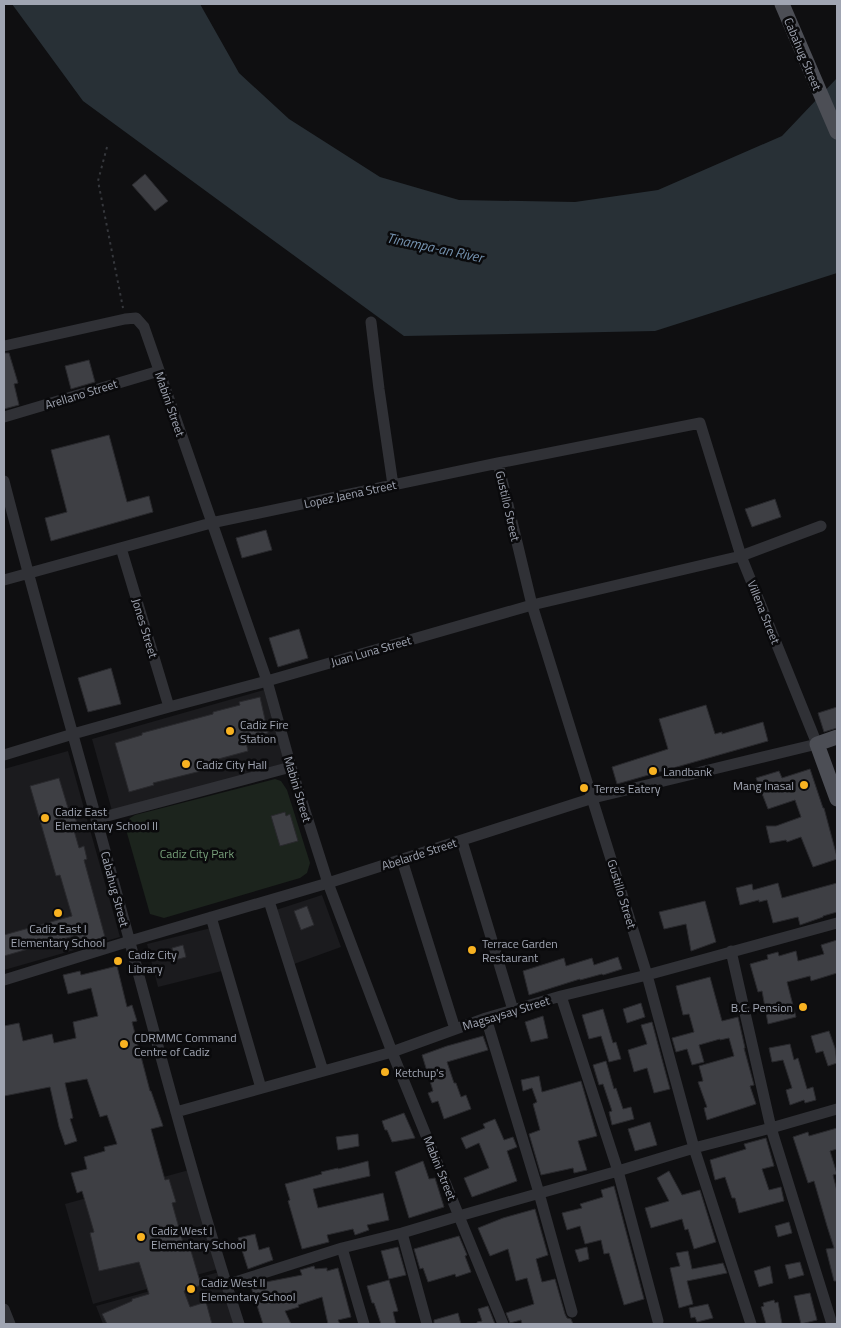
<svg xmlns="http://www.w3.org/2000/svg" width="841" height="1328" font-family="'Titillium Web',sans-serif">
  <rect width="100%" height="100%" fill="#0f0f11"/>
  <!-- built -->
  <path fill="#1b1b1e" d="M264 690 287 772 114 818 92 739Z
    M68 751 120 937 4 970V769Z
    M322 895 341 947 294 964 276 910Z
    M211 928 222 971 158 987 147 944Z
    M189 1170 218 1269 93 1304 65 1204Z
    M219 1272 234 1324H103L96 1306Z"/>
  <!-- green -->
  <path fill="#1c241d" d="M275 779 281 781 287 790 310 863 307 873 300 878 164 918 150 914 125 826 130 818 135 815Z"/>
  <!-- water -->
  <path fill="#283036" d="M12 4H200L239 73 289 119 380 177 459 200 575 202 658 190 782 136 837 78V273L655 331 404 336 83 101Z"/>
  <!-- building -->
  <path fill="#3e3f44" stroke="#29292d" d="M145 174 168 201 155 211 132 185Z
    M4 353H9L18 383 14 384 19 405 4 409Z
    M89 360 95 382 71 389 65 366Z
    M109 435 127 502 149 496 153 512 51 541 45 518 67 512 51 450Z
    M775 499 781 517 752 527 745 509Z
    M266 530 272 550 242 558 236 538Z
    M299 629 308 658 278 667 269 638Z
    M111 668 121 704 88 712 78 678Z
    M260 697 268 733 245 738 248 751 211 761 213 768 153 783 154 785 129 792 115 743 142 735V733L213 714V712L240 705 239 702Z
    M706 705 715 734 722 732V734L763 722 768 741 617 784 612 767 668 749 659 719Z
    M837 707V728L824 732 818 713Z
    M810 769 823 808H824L837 857V859L813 867 801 837 787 842 786 840 770 843 766 826H776L801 817 795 800 768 809 756 778 779 771 782 778Z
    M59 778 71 818 75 817 78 826 73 827 79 848 84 846 87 859 84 860 105 937 80 944 77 935 4 956V935L72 916 60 875 56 876 30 786Z
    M285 812 286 816 290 814 298 841 280 846 271 816Z
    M778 883 782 898 837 883V912L823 916V917L800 925 798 917 773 923 767 900 759 902V900L740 905 736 888 752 884 753 890Z
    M705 901 716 942 691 951 686 924 664 929 659 912Z
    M307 906 314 925 301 930 294 911Z
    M837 940V973L811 981 810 976 787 982 796 1017 768 1024 762 991 758 992 750 964 768 959 767 955 778 952 779 956 796 951 798 961 824 954 821 945Z
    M183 945 186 957 175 960 172 948Z
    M618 957 622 969 603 975 602 974 580 980V979L529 995 523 971 564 958 566 966 592 958 594 965Z
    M117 966 127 1007 132 1005 137 1021 132 1022 150 1091H151L163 1126 151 1129 165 1180 169 1179 176 1202 172 1203 184 1246 189 1244 201 1285 184 1291 190 1307 206 1302 212 1324H107L102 1314 132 1301V1299L149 1294 139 1262 99 1271 90 1233 94 1232 82 1191 77 1193 71 1173 87 1169 84 1157 105 1151 104 1147 117 1144 107 1115 100 1117 87 1079 65 1083 73 1118 70 1119 77 1141 65 1145 59 1127 50 1087 4 1096V1026L19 1023 23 1041 52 1034 54 1043 76 1038 73 1022 98 1016 91 988 68 994 63 975 80 971 81 975Z
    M710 977 722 1021 738 1017 745 1048H744L754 1085 750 1086 756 1104 707 1120 704 1108 707 1107 698 1082 703 1081 699 1066 734 1056 729 1038 720 1040V1039L699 1045 704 1062 692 1065 687 1049 676 1052 672 1038 694 1032 689 1014 683 1015 676 986Z
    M641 1003 645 1017 627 1023 623 1009Z
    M603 1009 613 1043 616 1042 621 1059 609 1062 601 1036 589 1039 582 1015Z
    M543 1016 548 1038 531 1042 525 1022Z
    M652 1022 670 1089 654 1093 647 1068 634 1072 628 1050 647 1044 641 1025Z
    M829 1031 835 1048 837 1063 828 1066 823 1051 816 1053 811 1036Z
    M483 1036 488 1050 447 1062 454 1083H456L461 1097 466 1095 471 1109 444 1119 438 1101 432 1103 428 1093 433 1091 422 1055 447 1046Z
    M790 1044 794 1060 798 1058 807 1089 813 1087 816 1100 805 1103 804 1100 790 1105 786 1090 792 1088 783 1060 772 1062 769 1048Z
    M606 1061 614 1089 616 1088 623 1109 631 1107 634 1119 612 1125 609 1112 612 1111 603 1084 599 1085 593 1065Z
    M539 1076 542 1092 581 1081 597 1136 578 1141 587 1170 574 1173 573 1168 541 1175 529 1134 540 1130 533 1104 537 1102 532 1088 523 1091 521 1080Z
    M404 1113 415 1138 392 1142 387 1130H385L382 1121Z
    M495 1119 504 1140 513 1137 517 1147 507 1151 517 1181 472 1197 464 1178 489 1168 479 1143 466 1149 461 1138 485 1128 483 1124Z
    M650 1122 657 1145 635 1151 628 1129Z
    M837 1128V1149L830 1151 837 1174 833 1175 837 1191V1281H834L826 1249 834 1248 827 1226 814 1181 808 1183 793 1137 808 1132 809 1136Z
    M358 1134 359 1146 338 1150 336 1137Z
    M766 1138 774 1166 762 1169 769 1190 781 1187 784 1201 739 1213 735 1198H732L725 1177 715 1180 710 1160 746 1149 744 1144Z
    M368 1161 370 1176 313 1189 318 1208 383 1193 389 1220 367 1225 369 1230 355 1235 353 1229 327 1235 329 1242 302 1249 288 1201 290 1200 285 1184 322 1174 321 1172 338 1168V1169Z
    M423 1161 429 1179 435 1178 444 1207 409 1218 395 1172Z
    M669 1171 682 1195 700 1190 716 1242 694 1249 688 1229 685 1230 682 1219 651 1228 645 1208 669 1201 657 1178Z
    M614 1186 644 1299 624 1305 609 1253 604 1254 601 1240 585 1244 580 1226 567 1230 562 1213 582 1208 580 1204 603 1197 601 1190Z
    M535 1209 548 1255 536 1259 542 1282 555 1279 565 1314 567 1318 571 1319 573 1324H522L521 1320 510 1323 506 1313 534 1304 527 1278 516 1281 508 1249 490 1256 478 1228 503 1218Z
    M789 1222 792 1233 778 1237 775 1226Z
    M255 1234 259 1250 269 1247 273 1260 248 1269 238 1238Z
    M459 1236 467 1255 465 1256 471 1272 456 1277 455 1274 428 1282 423 1268 420 1269 414 1249Z
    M398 1247 406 1275 389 1279 381 1251Z
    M587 1247 589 1259 579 1262 575 1250Z
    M688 1251 692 1269 723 1263 727 1273 687 1281 693 1304 679 1308 670 1268 680 1266 676 1253Z
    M800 1262 804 1275 789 1279 785 1265Z
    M314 1266 315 1269 327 1268V1271L338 1268 351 1317 338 1320 340 1324H328L322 1297 298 1305 299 1307 285 1311 291 1324H263L251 1287 266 1282 302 1275 300 1270Z
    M770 1266 773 1283 759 1287 754 1271Z
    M389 1280 398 1311 393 1312 396 1324H381L374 1303H372L367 1286Z
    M810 1293 817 1320 801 1324 794 1296Z
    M774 1300 775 1303 778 1302 782 1324H766L761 1307 764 1306 763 1303Z
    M708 1304 713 1318 697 1322 695 1317 691 1318 689 1308Z
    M488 1306 495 1324H477V1322L482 1321 478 1309Z
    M458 1313 461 1324H434V1320Z"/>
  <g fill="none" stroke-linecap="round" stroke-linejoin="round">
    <!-- path -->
    <path stroke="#36383d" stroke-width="2" stroke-dasharray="2.5 4" stroke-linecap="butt" d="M107 147 98 181 123 308"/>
    <!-- minor -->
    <path stroke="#303136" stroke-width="11" d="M371 322 379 389 393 485
      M4 346 125 319 136 318 144 327 267 681 291 767 328 883 392 1052 503 1324
      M4 417 159 371
      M498 463 532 605 647 975 694 1148 751 1324
      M4 481C36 606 72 730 106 854 149 1011 189 1169 239 1324
      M121 548 169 707
      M4 580 211 523 498 463 700 423 741 556 817 744 593 798 328 883 130 941 4 980
      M4 755 73 734 169 707 267 681 532 605 741 556 821 526
      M96 819 291 767
      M462 841 513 1010
      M402 860 455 1029
      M269 901 323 1071
      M211 917 261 1088
      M731 951 771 1128 832 1324
      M561 996 618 1171 658 1321
      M486 1018 539 1193 572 1312
      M176 1112 392 1052 486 1018 561 996 647 975 837 923
      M402 1233 427 1324
      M342 1248 364 1324
      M226 1285 342 1248 402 1233 459 1216 618 1171 694 1148 771 1128 837 1109
      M4 1309 10 1324"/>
    <!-- major -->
    <path stroke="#4c4e55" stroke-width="15" d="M782 4 837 132
      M837 737 817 744 837 799"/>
  </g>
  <!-- markers -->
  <g fill="#f8b221" stroke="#0a0a0c" stroke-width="2">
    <circle cx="230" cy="731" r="5"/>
    <circle cx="186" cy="764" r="5"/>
    <circle cx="653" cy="771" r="5"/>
    <circle cx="804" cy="785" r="5"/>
    <circle cx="584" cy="788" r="5"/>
    <circle cx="45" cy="818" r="5"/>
    <circle cx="58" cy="913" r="5"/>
    <circle cx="472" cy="950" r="5"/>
    <circle cx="118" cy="961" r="5"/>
    <circle cx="803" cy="1007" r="5"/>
    <circle cx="124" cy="1044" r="5"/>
    <circle cx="385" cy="1072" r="5"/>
    <circle cx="141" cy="1237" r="5"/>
    <circle cx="191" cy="1289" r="5"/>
  </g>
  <g text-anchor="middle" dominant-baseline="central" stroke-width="5" stroke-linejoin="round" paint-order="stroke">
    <!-- street labels -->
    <g font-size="12" fill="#a0a5b2" stroke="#0a0a0c">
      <text transform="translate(803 54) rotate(67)">Cabahug Street</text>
      <text transform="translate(81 394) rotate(-17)">Arellano Street</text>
      <text transform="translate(170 404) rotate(71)">Mabini Street</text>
      <text transform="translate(350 494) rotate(-12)">Lopez Jaena Street</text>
      <text transform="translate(508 506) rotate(77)">Gustillo Street</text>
      <text transform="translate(764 612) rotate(68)">Villena Street</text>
      <text transform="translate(145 628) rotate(73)">Jones Street</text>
      <text transform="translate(371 651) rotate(-16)">Juan Luna Street</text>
      <text transform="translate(298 789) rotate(73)">Mabini Street</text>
      <text transform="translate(419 854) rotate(-18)">Abelarde Street</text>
      <text transform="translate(115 889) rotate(75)">Cabahug Street</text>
      <text transform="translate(622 894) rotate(73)">Gustillo Street</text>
      <text transform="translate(506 1013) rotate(-17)">Magsaysay Street</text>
      <text transform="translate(440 1168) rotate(68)">Mabini Street</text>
    </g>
    <!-- poi labels -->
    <g font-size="12" fill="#a0a5b2" stroke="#0a0a0c" text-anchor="start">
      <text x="240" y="724">Cadiz Fire<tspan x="240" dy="14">Station</tspan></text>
      <text x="196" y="764">Cadiz City Hall</text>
      <text x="663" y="771">Landbank</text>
      <text x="794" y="785" text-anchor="end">Mang Inasal</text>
      <text x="594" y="788">Terres Eatery</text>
      <text x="55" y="811">Cadiz East<tspan x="55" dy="14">Elementary School II</tspan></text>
      <text x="58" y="928" text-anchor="middle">Cadiz East I<tspan x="58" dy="14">Elementary School</tspan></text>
      <text x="482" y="943">Terrace Garden<tspan x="482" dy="14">Restaurant</tspan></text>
      <text x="128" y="954">Cadiz City<tspan x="128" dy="14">Library</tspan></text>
      <text x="793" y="1007" text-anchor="end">B.C. Pension</text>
      <text x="134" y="1037">CDRMMC Command<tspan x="134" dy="14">Centre of Cadiz</tspan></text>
      <text x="395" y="1072">Ketchup's</text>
      <text x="151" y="1230">Cadiz West I<tspan x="151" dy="14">Elementary School</tspan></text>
      <text x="201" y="1282">Cadiz West II<tspan x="201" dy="14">Elementary School</tspan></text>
    </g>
    <!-- park labels -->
    <g font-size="12" fill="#769e79" stroke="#0a0a0c">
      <text x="197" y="853">Cadiz City Park</text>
    </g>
    <!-- water labels -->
    <g font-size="14" font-style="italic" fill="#7593b0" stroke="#0a0a0c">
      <text transform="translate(435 247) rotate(12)">Tinampa-an River</text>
    </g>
  </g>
  <!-- border -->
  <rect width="841" height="1328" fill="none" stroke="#a0a5b2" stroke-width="10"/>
</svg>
